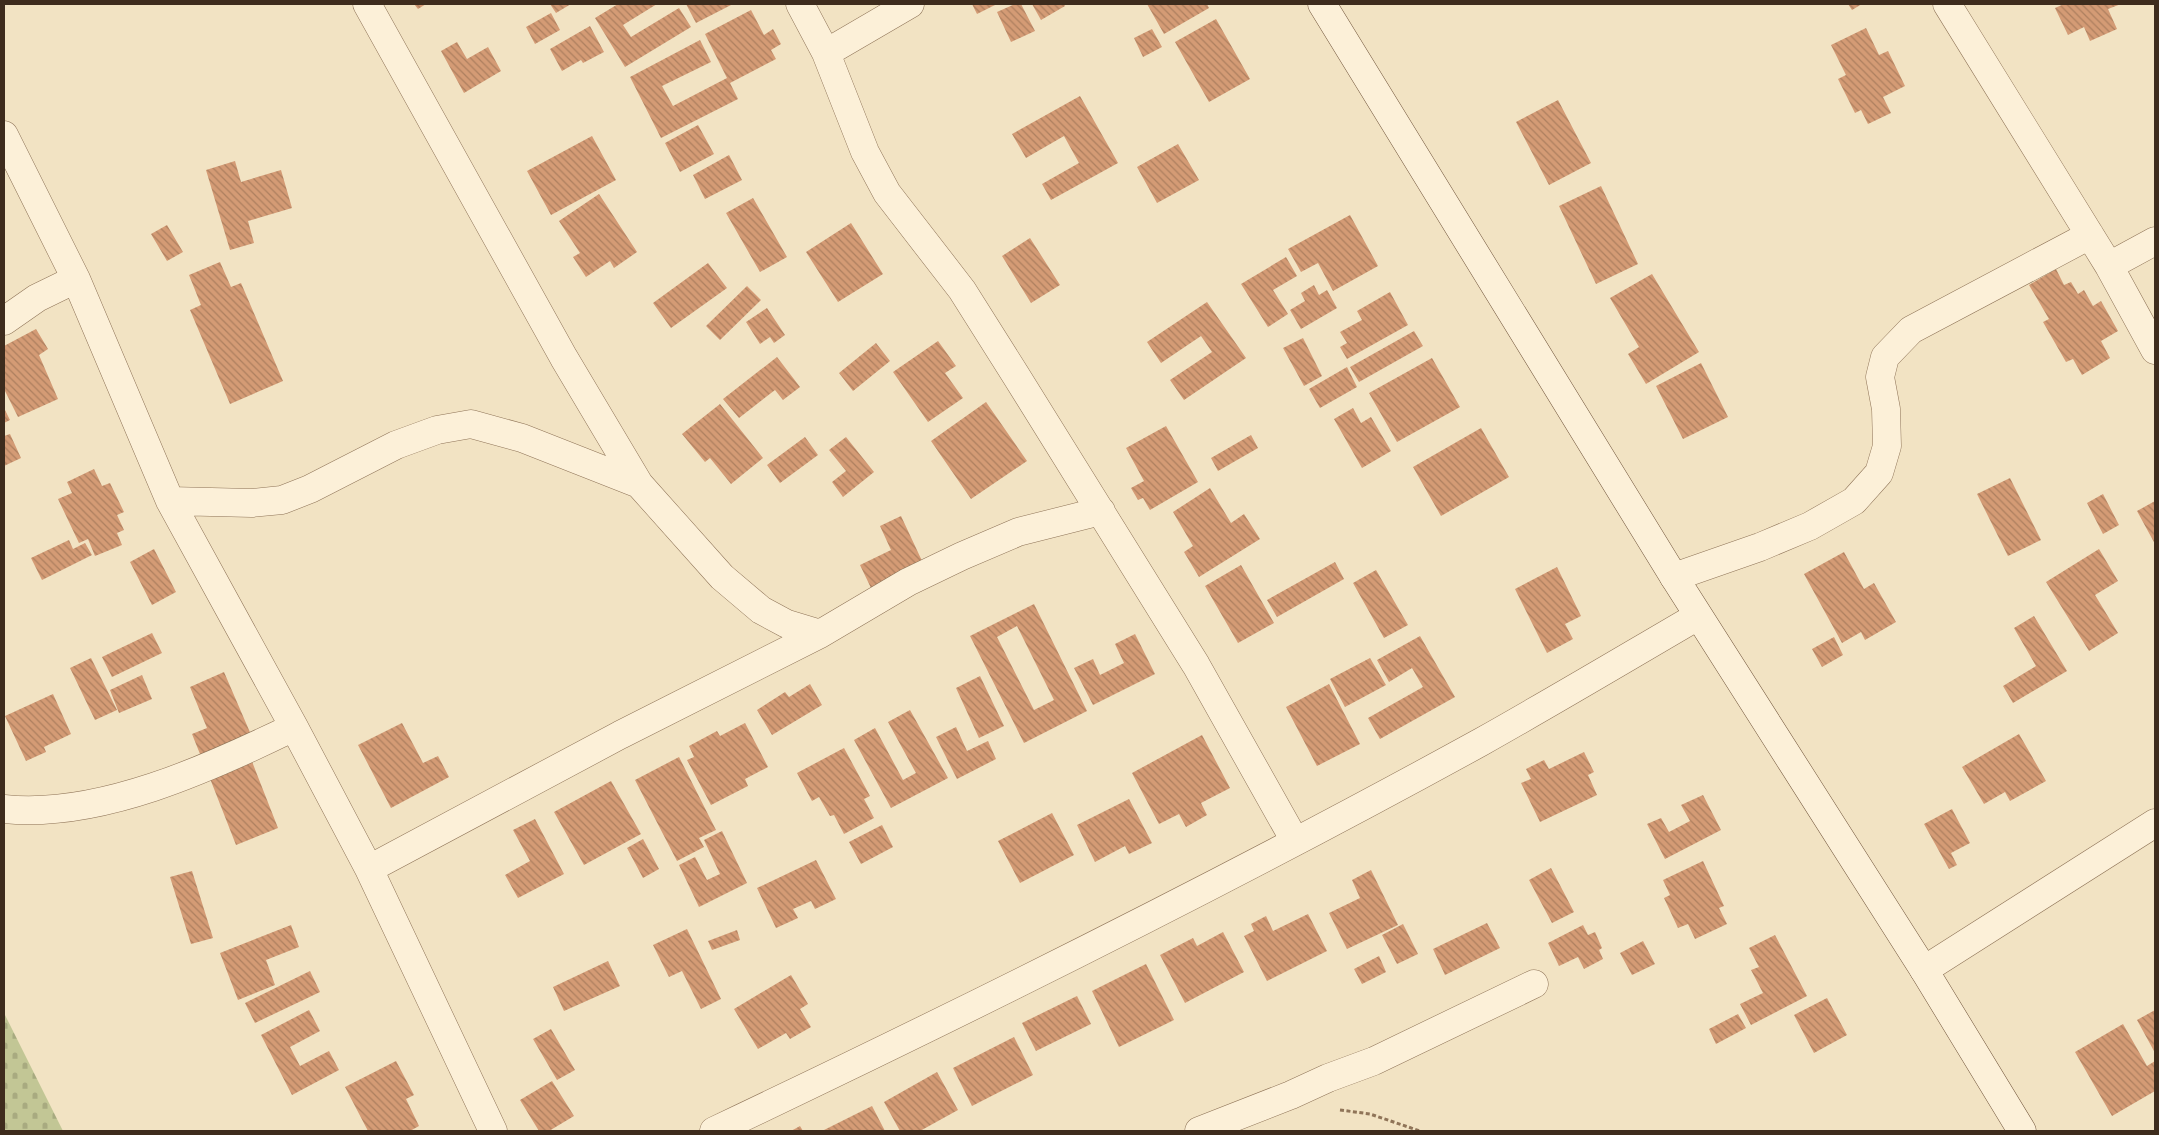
<svg xmlns="http://www.w3.org/2000/svg" width="2159" height="1135" font-family="Bitter,serif">
  <defs>
    <pattern id="cemetery-stones" width="16" height="16" patternUnits="userSpaceOnUse" patternTransform="scale(1.25)"><rect width="16" height="16" fill="#c2c695"/><path d="M2 7V4a2 2 0 0 1 4 0v3zM10 15v-3a2 2 0 0 1 4 0v3z" fill="#a8aa80"/></pattern>
    <pattern id="building-back-hatch" width="6" height="6" patternUnits="userSpaceOnUse" patternTransform="scale(1.25)"><rect width="6" height="6" fill="#d49b75"/><path d="M-1 5l2 2M0 0l6 6M5-1l2 2" fill="none" stroke="#ad7f5f"/></pattern>
  </defs>
  <rect width="100%" height="100%" fill="#f2e3c3"/>
  <!-- cemetery -->
  <path fill="url(#cemetery-stones)" d="M4 1013 63 1131H4Z"/>
  <!-- building -->
  <path fill="url(#building-back-hatch)" fill-rule="evenodd" d="M414 4H426L418 9Z
    M550 4H571L556 13Z
    M618 4H657L623 25 631 37 679 8 691 27 625 67 595 18Z
    M686 4H733L696 23Z
    M972 4H997L977 14Z
    M1015 4H1021L1035 31 1011 42 997 12Z
    M1032 4H1064L1065 6 1041 20Z
    M1147 4H1207L1209 8 1164 34Z
    M1848 4H1862L1852 10Z
    M2064 4H2121L2108 9 2117 29 2090 41 2084 27 2068 35 2055 8Z
    M751 10 764 35 773 29 781 44 771 50 776 59 730 83 738 99 661 138 630 77 700 40 711 62 662 86 673 106 727 78 705 34Z
    M551 13 560 30 535 44 526 27Z
    M1216 19 1250 79 1209 102 1175 42Z
    M590 26 604 52 583 63 581 60 562 71 550 49Z
    M1866 28 1879 55 1888 51 1905 86 1883 97 1891 113 1868 124 1861 110 1855 113 1838 79 1846 75 1831 45Z
    M1152 29 1162 47 1143 57 1134 38Z
    M457 42 467 59 488 47 501 71 464 93 441 51Z
    M1080 96 1118 163 1051 200 1042 184 1079 163 1064 136 1026 158 1012 134Z
    M1558 100 1591 163 1549 185 1516 122Z
    M698 125 714 154 680 172 665 143Z
    M592 136 616 180 551 215 527 171Z
    M1178 144 1199 180 1157 203 1137 167Z
    M729 155 742 180 705 199 693 175Z
    M235 161 241 182 281 170 292 208 248 221 254 243 230 250 206 170Z
    M1601 186 1638 264 1596 284 1559 206Z
    M599 194 637 252 614 268 610 261 586 277 573 257 580 253 559 221Z
    M753 198 787 257 760 272 726 213Z
    M1350 215 1378 266 1333 291 1318 263 1301 272 1288 249Z
    M851 223 883 274 838 302 806 252Z
    M167 225 183 252 167 261 151 234Z
    M1030 238 1060 285 1031 303 1002 256Z
    M1286 257 1297 276 1273 290 1288 314 1268 327 1241 284Z
    M220 262 231 287 241 283 283 381 230 404 190 310 201 305 189 275Z
    M708 263 727 288 671 328 653 303Z
    M2056 269 2064 285 2071 282 2078 294 2084 290 2093 306 2101 301 2118 331 2101 341 2110 358 2082 375 2073 359 2066 362 2043 322 2049 319 2029 285Z
    M1652 274 1699 352 1646 384 1628 354 1639 347 1610 298Z
    M1314 285 1319 295 1327 290 1337 308 1301 329 1290 310 1305 301 1301 293Z
    M747 286 761 300 720 340 706 326Z
    M1390 292 1408 325 1347 359 1340 347 1347 343 1340 332 1362 320 1357 311Z
    M1207 302 1246 358 1184 400 1170 380 1212 352 1201 336 1161 363 1147 342Z
    M767 308 785 335 774 343 770 337 760 344 746 322Z
    M36 329 48 349 39 355 58 399 18 417 4 389V346Z
    M1414 331 1423 346 1359 382 1350 367Z
    M1303 338 1322 376 1304 386 1283 348Z
    M938 341 956 366 945 373 963 398 928 422 893 372Z
    M876 343 890 361 853 391 839 373Z
    M777 357 800 387 783 400 775 390 739 418 723 399Z
    M1432 358 1460 407 1397 442 1369 393Z
    M1701 363 1728 417 1683 439 1656 386Z
    M1347 367 1357 387 1320 408 1309 389Z
    M986 402 1027 461 971 499 931 441Z
    M720 404 763 458 731 484 710 458 705 462 682 434Z
    M4 408 10 420 4 423Z
    M1353 408 1361 423 1371 417 1391 451 1362 468 1334 419Z
    M1166 426 1198 482 1150 510 1143 498 1138 500 1131 488 1144 481 1126 448Z
    M1481 428 1509 477 1441 516 1413 467Z
    M10 434 21 458 4 466V436Z
    M1251 435 1258 448 1218 471 1211 458Z
    M805 437 818 455 780 483 767 465Z
    M846 437 874 472 843 497 832 482 846 471 829 450Z
    M94 469 102 486 110 483 124 512 117 515 124 530 117 533 122 545 95 556 88 539 79 543 58 499 72 493 67 482Z
    M2010 478 2041 540 2008 556 1977 494Z
    M1210 488 1231 523 1244 514 1260 539 1199 577 1184 552 1193 546 1173 512Z
    M2103 494 2119 525 2103 534 2087 503Z
    M2155 501V544L2137 511Z
    M901 516 923 563 871 588 860 565 891 550 880 526Z
    M69 540 73 549 85 543 92 555 42 580 31 558Z
    M154 549 176 592 152 605 130 562Z
    M2099 549 2118 581 2095 595 2118 633 2089 651 2046 582Z
    M1844 552 1864 589 1874 583 1896 622 1865 640 1861 632 1842 643 1804 574Z
    M1335 562 1344 579 1277 617 1267 600Z
    M1241 565 1274 623 1238 643 1205 586Z
    M1557 567 1581 616 1565 624 1573 639 1547 653 1515 589Z
    M1376 570 1408 625 1384 638 1353 583Z
    M1034 604 1087 711 1024 743 970 636ZM1017 626 1054 700 1034 710 997 637Z
    M2034 616 2067 671 2013 703 2003 686 2036 666 2014 628Z
    M152 633 162 653 112 677 102 657Z
    M1135 634 1155 674 1093 705 1074 668 1093 659 1100 675 1124 663 1115 644Z
    M1420 636 1455 697 1380 739 1368 718 1423 687 1412 668 1389 682 1377 660Z
    M1834 637 1843 655 1822 667 1812 649Z
    M91 658 117 710 95 720 70 668Z
    M1370 658 1386 685 1345 707 1330 679Z
    M224 672 252 737 202 759 192 734 207 728 190 687Z
    M142 675 152 699 119 713 110 690Z
    M980 676 1004 726 979 738 956 688Z
    M810 684 822 705 772 735 757 710 785 692 789 697Z
    M1329 684 1360 744 1317 766 1286 707Z
    M53 694 71 734 44 747 46 752 26 761 5 716Z
    M910 710 948 778 891 808 854 740 875 728 903 780 916 773 888 722Z
    M402 723 423 763 438 756 449 777 391 808 358 745Z
    M745 723 768 767 745 779 748 786 711 805 687 760 694 757 689 746 717 731 720 736Z
    M956 727 967 751 988 741 996 759 957 779 936 737Z
    M2019 734 2046 781 2010 801 2005 792 1984 804 1962 767Z
    M1202 735 1230 788 1201 803 1207 815 1186 827 1179 814 1159 824 1132 773Z
    M844 748 870 796 864 799 874 818 844 834 834 815 830 816 819 797 812 801 797 773Z
    M1584 752 1594 772 1588 775 1597 795 1540 822 1521 783 1531 779 1526 769 1544 760 1549 769Z
    M679 757 716 830 699 838 704 847 677 861 635 780Z
    M251 759 278 828 236 845 209 776Z
    M611 781 641 834 584 865 554 812Z
    M1703 795 1721 830 1665 859 1647 824 1661 818 1669 832 1690 821 1681 805Z
    M1129 799 1152 843 1129 854 1125 846 1095 862 1077 825Z
    M1952 809 1970 843 1951 853 1957 865 1949 869 1924 824Z
    M1052 813 1074 855 1020 883 998 841Z
    M535 819 564 874 518 898 505 875 530 861 513 830Z
    M882 825 893 847 861 864 849 842Z
    M722 831 747 883 699 907 679 865 695 857 707 880 720 874 704 840Z
    M643 839 659 869 643 878 627 848Z
    M816 860 836 899 815 909 811 901 793 909 798 918 776 928 757 888Z
    M1703 861 1724 906 1719 908 1727 924 1695 939 1688 924 1678 928 1664 898 1670 895 1663 880Z
    M1551 868 1574 912 1552 923 1529 880Z
    M1371 870 1398 925 1347 949 1329 913 1360 898 1352 880Z
    M192 871 213 938 191 944 170 877Z
    M1308 914 1327 951 1267 981 1244 936 1254 931 1251 924 1266 916 1273 931Z
    M1487 923 1500 948 1445 975 1433 949Z
    M1403 924 1418 954 1397 964 1382 935Z
    M291 925 299 947 266 960 275 985 238 1000 220 953Z
    M1583 925 1588 935 1595 932 1602 948 1599 950 1603 959 1584 969 1578 957 1559 966 1548 943Z
    M687 929 721 999 701 1009 682 971 669 977 653 945Z
    M737 930 740 940 712 950 708 941Z
    M1223 932 1244 972 1185 1003 1160 955 1193 938 1197 946Z
    M1775 935 1807 996 1751 1025 1740 1004 1763 993 1751 970 1759 967 1749 948Z
    M1643 941 1655 964 1632 975 1620 953Z
    M1379 956 1386 972 1362 984 1354 969Z
    M608 961 620 986 564 1011 553 987Z
    M1146 964 1174 1020 1119 1047 1092 991Z
    M310 971 320 992 255 1023 245 1003Z
    M791 975 808 1004 800 1009 811 1027 790 1039 786 1033 758 1049 734 1009Z
    M1077 996 1091 1024 1036 1051 1022 1023Z
    M1827 998 1847 1035 1814 1053 1794 1015Z
    M309 1010 320 1031 290 1047 300 1066 329 1051 339 1070 292 1095 261 1035Z
    M2155 1010V1050L2154 1051 2137 1020Z
    M1738 1014 1746 1028 1716 1044 1709 1029Z
    M2123 1024 2147 1066 2155 1061V1091L2112 1116 2075 1052Z
    M551 1029 575 1070 557 1080 533 1039Z
    M1014 1037 1033 1075 972 1106 953 1068Z
    M396 1061 414 1095 406 1099 419 1126 410 1131H368L345 1087Z
    M937 1072 958 1110 920 1131H900L884 1102Z
    M552 1081 574 1116 549 1131H539L520 1100Z
    M872 1106 885 1131H822Z
    M800 1126 803 1131H791Z"/>
  <g fill="none" stroke-linecap="round" stroke-linejoin="round">
    <defs>
      <path id="street" d="M367 4 564 358 639 484 722 577 761 610 787 624 820 634
        M800 4 826 53 865 152 887 193 962 290 1015 374 1196 665 1295 841
        M1947 4 2109 266 2155 350
        M826 53 910 4
        M4 135 76 279 170 501 294 727 369 869 493 1131
        M2109 266 2155 241
        M4 321 37 298 76 279
        M170 501 252 503 282 500 310 489 396 445 437 430 471 424 522 438 639 484
        M1674 577 1760 547 1810 526 1854 501 1879 473 1887 446 1886 409 1880 377 1885 357 1911 330 2090 235
        M4 809C99 819 210 768 294 727
        M369 869 620 735 820 634 908 582 962 556 1018 532 1101 511
        M1924 970 2155 823
        M714 1131C973 1008 1230 880 1481 742 1554 701 1626 658 1698 616
        M1199 1131 1291 1095 1328 1078 1374 1061 1534 984"/>
      <path id="secondary" d="M1322 4 1674 577 1924 970 2022 1131"/>
    </defs>
    <!-- street casing -->
    <use href="#street" stroke="#8f7458" stroke-width="29"/>
    <!-- secondary casing -->
    <use href="#secondary" stroke="#71553b" stroke-width="29"/>
    <!-- path -->
    <path stroke="#8f7458" stroke-width="3" stroke-dasharray="4 2.5" stroke-linecap="butt" d="M1340 1110 1370 1114 1420 1131"/>
    <!-- street -->
    <use href="#street" stroke="#fcf0d8" stroke-width="28"/>
    <!-- secondary -->
    <use href="#secondary" stroke="#fcf0d8" stroke-width="28"/>
  </g>
  <!-- border -->
  <rect width="2159" height="1135" fill="none" stroke="#3e2c1d" stroke-width="10"/>
</svg>
